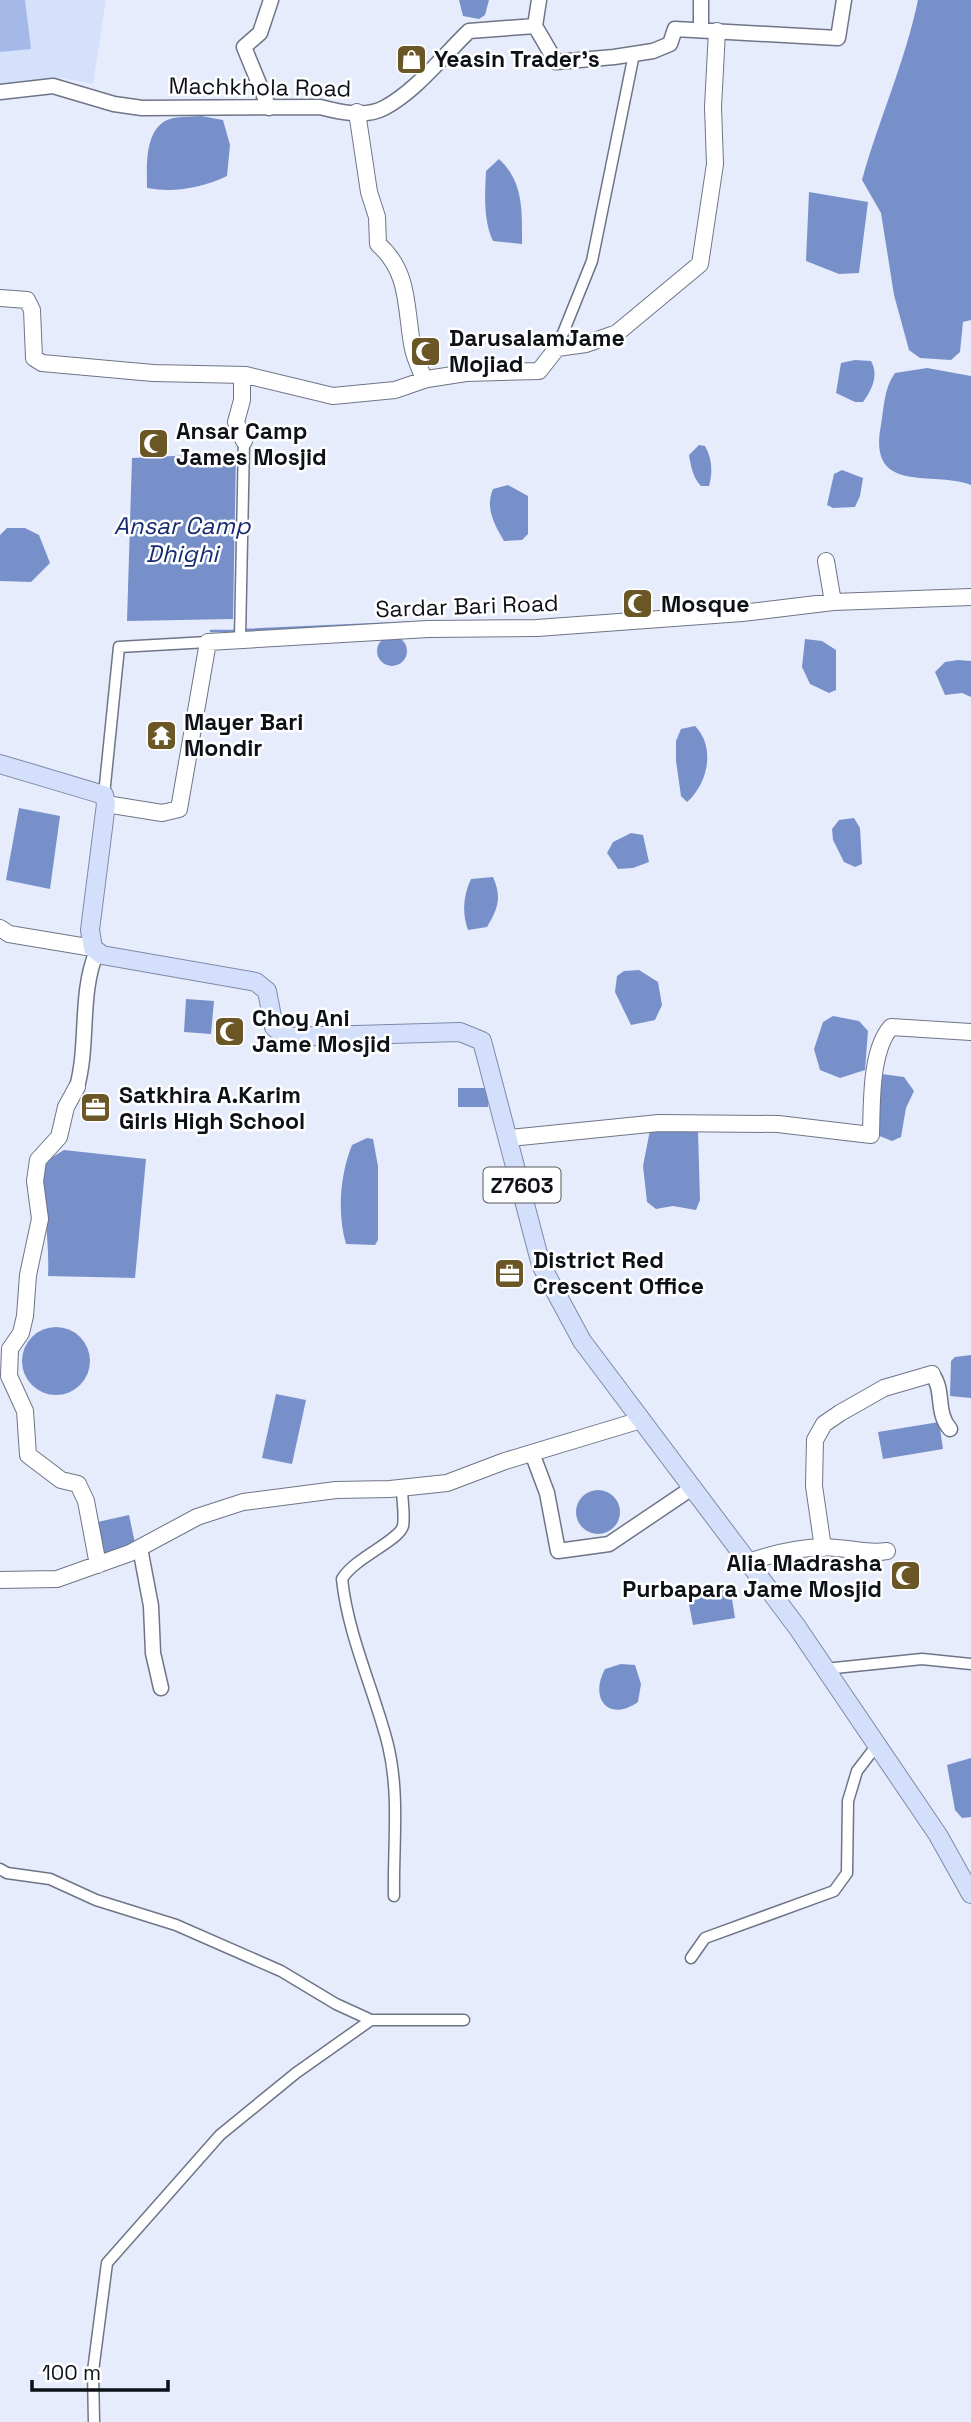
<svg xmlns="http://www.w3.org/2000/svg" width="971" height="2422" font-family="'Space Grotesk',sans-serif">
  <rect width="100%" height="100%" fill="#e6ecfc"/>
  <!-- built -->
  <path fill="#d5e0fa" d="M0 0H106L93 84 62 78 0 86Z"/>
  <!-- green -->
  <path fill="#a5b9e9" d="M0 0H25L31 49 0 52Z"/>
  <!-- water -->
  <path fill="#7890ca" d="M459 0H489L485 15 479 19 463 16Z
    M918 0H971V320L963 322 960 352 951 360 920 358 909 350 894 295 881 213 862 180C879 119 905 62 918 0Z
    M201 116 223 120 230 145 227 176C202 188 174 193 147 188 147 167 144 131 167 120 176 116 191 117 201 116Z
    M499 159C524 182 522 212 522 244L493 241C483 220 485 194 486 171Z
    M809 192 868 202 859 273 839 274 806 261Z
    M855 360 871 361C879 375 872 390 863 402H855L836 393 841 363Z
    M927 368 971 376V485C933 470 867 496 881 425 884 407 884 388 895 373Z
    M699 445 705 446C712 458 713 472 709 486H701C693 478 691 467 689 455Z
    M236 453 233 619 127 621 132 458Z
    M842 470 863 478 860 496 855 507 833 508 827 505 834 474Z
    M508 485 528 496V534L522 540 504 541C494 524 485 508 493 489Z
    M7 528H25L39 535 50 563 31 582 0 581V535Z
    M377 651a15 15 0 1 1 30 0a15 15 0 1 1-30 0Z
    M805 639 822 641 836 650V690L829 693 810 684 802 667Z
    M958 660 971 661V697L962 693 945 695 935 672 945 662Z
    M695 726C716 747 708 784 687 802L681 796 676 761V741L681 729Z
    M19 808 60 816 50 889 6 880Z
    M854 818 860 828 862 864 855 867 844 862 833 840 832 829 839 820Z
    M631 833 643 835 649 862 633 868 618 869 607 853 613 842Z
    M493 877C502 897 498 909 487 927L468 930C462 913 463 896 471 879Z
    M639 970 658 982 662 1005 655 1020 631 1025 615 992 617 976 624 971Z
    M186 999 214 1001 211 1034 184 1032Z
    M833 1016 859 1021 868 1031 865 1070 840 1078 820 1070 814 1049 823 1022Z
    M882 1074 904 1077 914 1091 906 1108 901 1137 892 1141 877 1135 874 1125Z
    M458 1088H488V1107H458Z
    M650 1130 698 1131 700 1200 696 1210 673 1206 656 1209 647 1202 643 1166Z
    M367 1138 373 1139 378 1166V1240L375 1245 346 1244C337 1213 340 1175 352 1145Z
    M64 1150 146 1159 135 1278 48 1276C50 1237 41 1201 44 1162Z
    M22 1361a34 34 0 1 1 68 0a34 34 0 1 1-68 0Z
    M971 1355V1398L950 1396 951 1361 955 1357Z
    M276 1394 306 1400 292 1464 262 1458Z
    M939 1422 943 1449 883 1459 878 1432Z
    M576 1512a22 22 0 1 1 44 0a22 22 0 1 1-44 0Z
    M129 1515 135 1543 101 1556 93 1523Z
    M730 1586 735 1618 693 1625 687 1594Z
    M621 1664 635 1665 641 1684 638 1702C608 1723 589 1698 605 1669Z
    M971 1758V1817L962 1818 955 1810 947 1765Z"/>
  <g fill="none" stroke-linecap="round" stroke-linejoin="round">
    <!-- stream -->
    <path stroke="#7890ca" stroke-width="2.5" d="M244 630 422 622
      M211 631H237"/>
    <defs>
      <path id="minor" d="M557 348 592 261 634 54
        M240 638 244 441
        M104 795 119 647 208 642
        M825 1669 922 1659 971 1664
        M0 1869 7 1873 50 1879 96 1900 176 1925 281 1971 336 2004 371 2020H464
        M394 1896C393 1845 400 1795 388 1745 374 1690 348 1636 342 1579 354 1558 399 1541 403 1526 405 1515 402 1500 402 1488
        M691 1958 705 1938 834 1891 847 1873 848 1801 857 1771 877 1745
        M94 2422 93 2371 107 2263 220 2135 296 2073 371 2020"/>
      <path id="tertiary" d="M701 0V30
        M535 26 539 0
        M0 92 53 86 114 104 142 108 320 107C339 112 365 118 384 108 416 91 443 56 469 31L535 26 556 62 614 57 653 51 670 44 675 29 838 38 844 0
        M269 108 244 47 260 33 271 0
        M77 1087C89 1043 79 993 97 951
        M932 1374C945 1391 935 1412 950 1429
        M532 1453 547 1493 558 1551 609 1544 692 1488
        M140 1548 151 1606 153 1653 161 1688"/>
      <path id="secondary" d="M357 112 369 192 377 217 378 244C411 273 405 310 413 349 415 359 421 370 424 380
        M0 298 27 300 32 310 34 358 42 363 153 373 246 375 333 396 395 390 427 379 466 373 539 371 557 348 586 344 617 333 700 264 715 164 713 107 717 31
        M242 375V400L236 422 244 441
        M826 561 833 602
        M106 804 162 813 179 809 208 642 428 629 537 628 742 613 833 602 971 597
        M0 928 9 934 93 948
        M77 1087 66 1107 59 1137 38 1160 35 1181 40 1219 28 1275 25 1316 21 1333 10 1349 9 1376 25 1411 28 1455 61 1480 78 1484 86 1501 98 1565
        M510 1138 659 1123 778 1124 871 1135C872 1104 870 1051 891 1027L971 1032
        M823 1548 814 1486 815 1440 824 1424 840 1413 884 1388 932 1374
        M748 1562C775 1553 808 1545 837 1548 855 1549 869 1554 887 1551
        M0 1580 57 1579 130 1553 197 1517 243 1502 336 1490 390 1489 447 1483 505 1461 641 1420"/>
      <path id="primary" d="M0 764 104 795 106 804 90 930 93 948 102 955 256 982 267 991 274 1027 286 1037 460 1032 482 1041 541 1265 582 1341 797 1627 938 1835 971 1894"/>
    </defs>
    <!-- minor casing -->
    <use href="#minor" stroke="#6e7586" stroke-width="13"/>
    <!-- tertiary casing -->
    <use href="#tertiary" stroke="#6e7586" stroke-width="17"/>
    <!-- secondary casing -->
    <use href="#secondary" stroke="#6e7586" stroke-width="18"/>
    <!-- primary casing -->
    <use href="#primary" stroke="#7c8aa9" stroke-width="20"/>
    <!-- minor -->
    <use href="#minor" stroke="#fff" stroke-width="10"/>
    <!-- tertiary -->
    <use href="#tertiary" stroke="#fff" stroke-width="14"/>
    <!-- secondary -->
    <use href="#secondary" stroke="#fff" stroke-width="16"/>
    <!-- primary -->
    <use href="#primary" stroke="#d4e0fb" stroke-width="18"/>
  </g>
  <!-- icons -->
  <defs>
    <symbol id="shop-square" viewBox="-11 -11 22 22"><rect x="-9" y="-9" width="18" height="18" rx="4" fill="#6b5625" stroke="#fff"/><path d="M-5-2.5h2.3a2.7 3.5 0 0 1 5.4 0H5L5.5 6h-11ZM-1.5-2.5h3a1.5 2.3 0 0 0-3 0Z" fill="#fff"/></symbol>
    <symbol id="mosque-square" viewBox="-11 -11 22 22"><rect x="-9" y="-9" width="18" height="18" rx="4" fill="#6b5625" stroke="#fff"/><path d="M3.5-4.9A6 6 0 1 0 3.5 4.9A5 5 0 1 1 3.5-4.9Z" fill="#fff"/></symbol>
    <symbol id="temple-square" viewBox="-11 -11 22 22"><rect x="-9" y="-9" width="18" height="18" rx="4" fill="#6b5625" stroke="#fff"/><path d="M0-6L5-2H3V0L6.5 2.5H4V6H1.5V3h-3V6H-4V2.5H-6.5L-3 0V-2H-5Z" fill="#fff"/></symbol>
    <symbol id="office-square" viewBox="-11 -11 22 22"><rect x="-9" y="-9" width="18" height="18" rx="4" fill="#6b5625" stroke="#fff"/><path d="M-6-3h4V-5.5h4V-3h4V5H-6ZM-1-4.5V-3h2v-1.5ZM-6 0V1H6V0Z" fill="#fff"/></symbol>
  </defs>
  <g fill-rule="evenodd">
    <use href="#shop-square" x="394" y="42" width="35" height="35"/>
    <use href="#mosque-square" x="408" y="334" width="35" height="35"/>
    <use href="#mosque-square" x="136" y="426" width="35" height="35"/>
    <use href="#mosque-square" x="620" y="586" width="35" height="35"/>
    <use href="#temple-square" x="144" y="718" width="35" height="35"/>
    <use href="#mosque-square" x="212" y="1014" width="35" height="35"/>
    <use href="#office-square" x="78" y="1090" width="35" height="35"/>
    <use href="#office-square" x="492" y="1256" width="35" height="35"/>
    <use href="#mosque-square" x="888" y="1558" width="35" height="35"/>
  </g>
  <g text-anchor="middle" dominant-baseline="central" stroke-width="5" stroke-linejoin="round" paint-order="stroke">
    <!-- shield labels -->
    <rect fill="#fff" stroke="#56585c" stroke-width="2" x="483.5" y="1167.5" width="77" height="35" rx="5"/>
    <g font-size="21" font-weight="bold" fill="#0d1016">
      <text x="522" y="1185">Z7603</text>
    </g>
    <!-- poi labels -->
    <g font-size="23" font-weight="bold" fill="#0d1016" stroke="#fff" text-anchor="start">
      <text x="434" y="59">Yeasin Trader's</text>
      <text x="449" y="338">DarusalamJame<tspan x="449" dy="26">Mojiad</tspan></text>
      <text x="176" y="431">Ansar Camp<tspan x="176" dy="26">James Mosjid</tspan></text>
      <text x="661" y="604">Mosque</text>
      <text x="184" y="722">Mayer Bari<tspan x="184" dy="26">Mondir</tspan></text>
      <text x="252" y="1018">Choy Ani<tspan x="252" dy="26">Jame Mosjid</tspan></text>
      <text x="119" y="1095">Satkhira A.Karim<tspan x="119" dy="26">Girls High School</tspan></text>
      <text x="533" y="1260">District Red<tspan x="533" dy="26">Crescent Office</tspan></text>
      <text x="882" y="1563" text-anchor="end">Alia Madrasha<tspan x="882" dy="26">Purbapara Jame Mosjid</tspan></text>
    </g>
    <!-- street labels -->
    <g font-size="23" fill="#0d1016" stroke="#fff">
      <text transform="translate(260 87) rotate(1)">Machkhola Road</text>
      <text transform="translate(467 606) rotate(-2)">Sardar Bari Road</text>
    </g>
    <!-- water labels -->
    <g font-size="24" font-style="italic" fill="#172b70" stroke="#fff">
      <text x="182" y="525">Ansar Camp<tspan x="182" dy="28">Dhighi</tspan></text>
    </g>
  </g>
  <!-- scale -->
  <path d="M32 2380v10h136v-10" fill="none" stroke="#0d1016" stroke-width="3.5"/>
  <text x="42" y="2380" font-size="21" fill="#0d1016" stroke="#ffffff" stroke-width="5" paint-order="stroke">100 m</text>
</svg>
